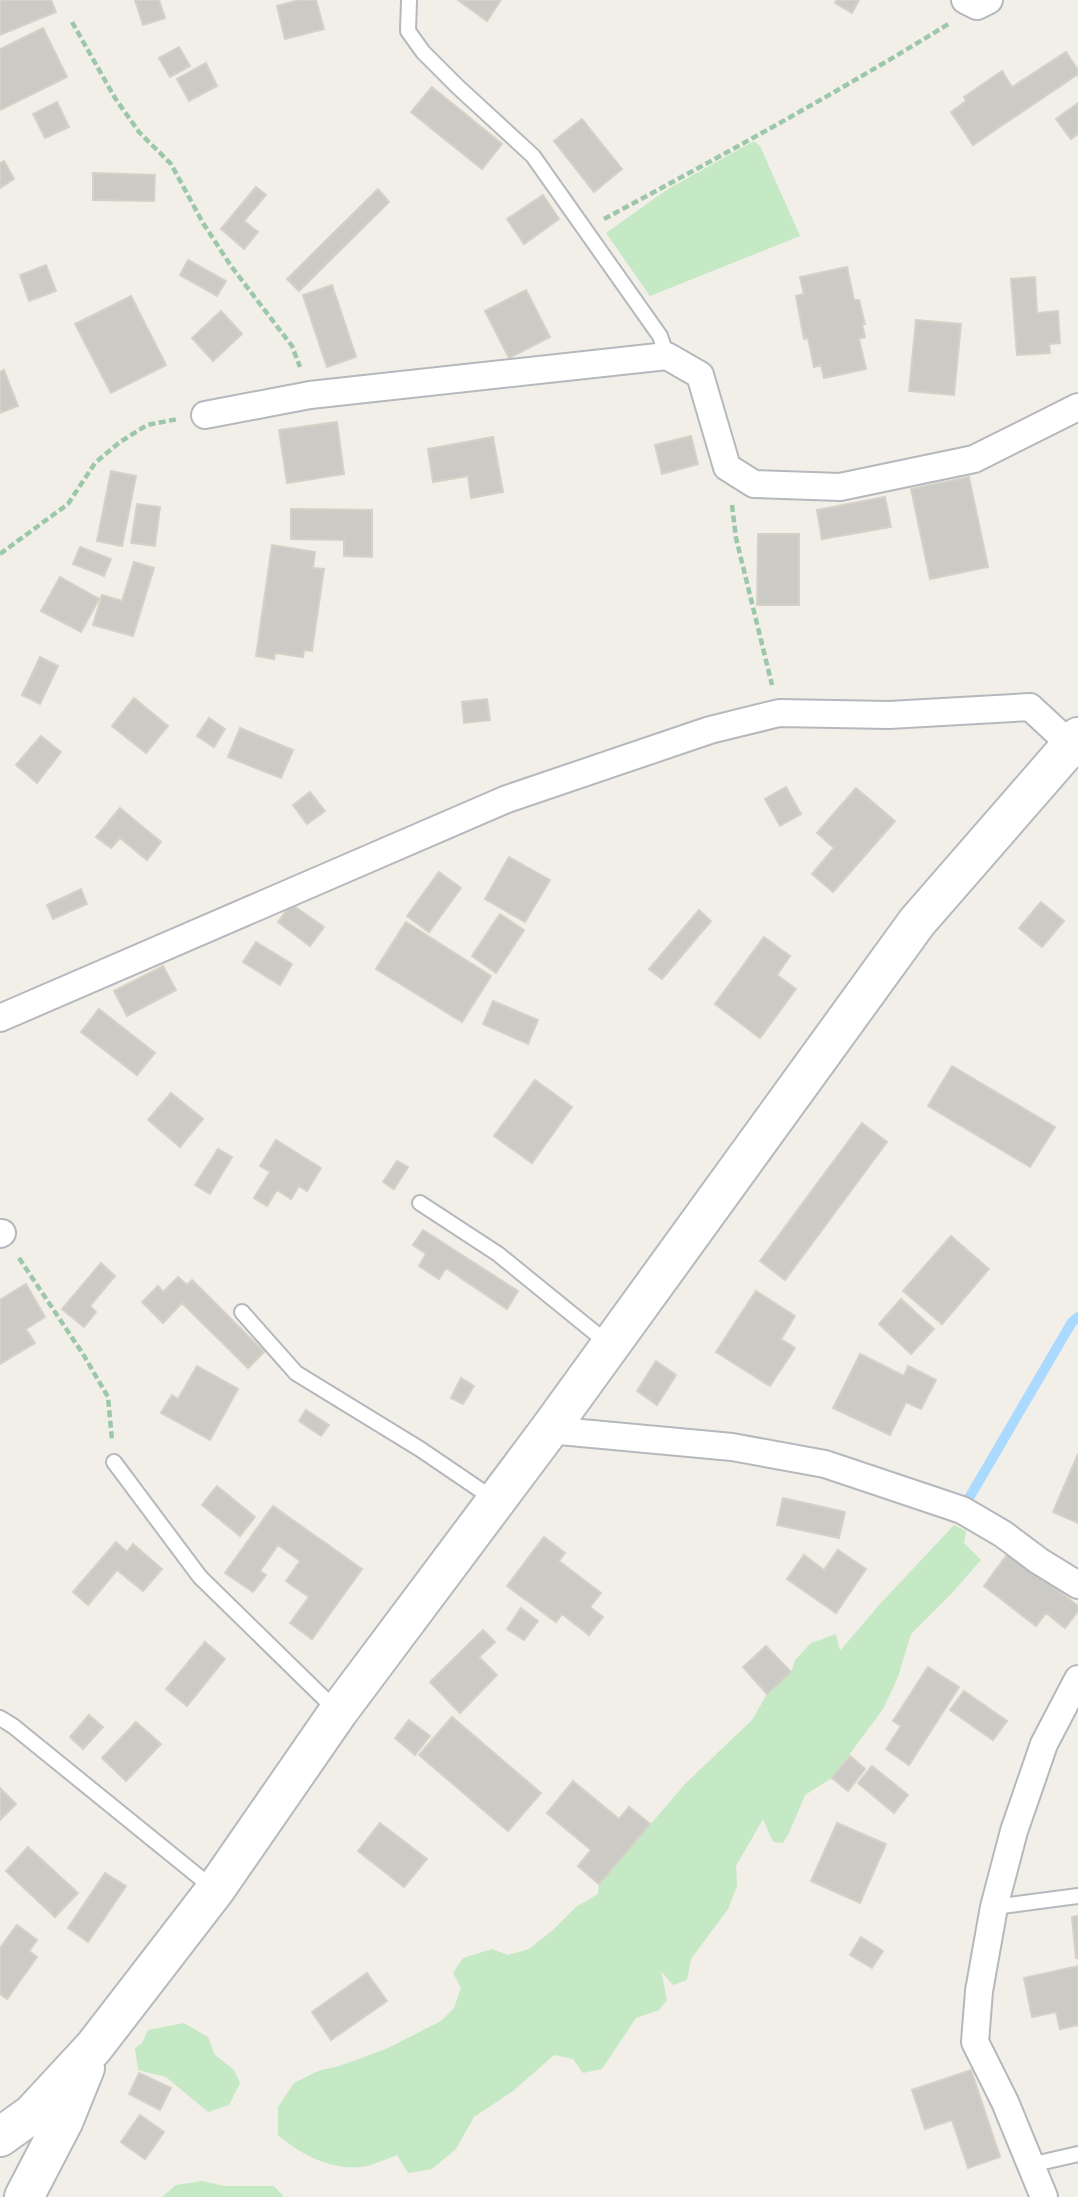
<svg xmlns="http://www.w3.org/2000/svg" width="1078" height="2197" font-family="Jost,sans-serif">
  <rect width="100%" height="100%" fill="#f1efe8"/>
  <!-- green -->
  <path fill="#c5e8c5" d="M754 141 760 146 800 236 650 296 606 233 668 189Z
    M954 1525 966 1531 964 1543 981 1560 951 1594 911 1634 898 1677 883 1709 832 1778 805 1795 789 1833 783 1843 773 1842 763 1819 736 1866 737 1886 728 1909 691 1959 687 1980 673 1985 661 1971 667 2000 659 2010 636 2018 602 2069 583 2073 573 2059 554 2055 513 2091 474 2117 456 2149 432 2169 408 2173 397 2155C389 2158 380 2162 371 2165 338 2174 302 2156 278 2135V2107L294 2083 318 2071 339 2066 386 2049 441 2021 454 2008 461 1988 453 1973 463 1958 492 1949 508 1955 529 1949 553 1930 576 1907 598 1894 599 1884 686 1783 752 1720 767 1694 791 1672 795 1660 811 1643 836 1634 840 1651 879 1605Z
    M184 2023 208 2037 214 2054 234 2070 240 2083 229 2105 208 2112 166 2077 138 2070 135 2048 142 2043 148 2030Z
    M202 2181 225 2186H274L284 2197H162L176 2185Z"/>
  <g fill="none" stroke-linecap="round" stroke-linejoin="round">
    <!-- stream -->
    <path stroke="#aadaff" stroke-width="10" d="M962 1510 1072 1322 1078 1317"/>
  </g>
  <!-- building -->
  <path fill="#cccac5" stroke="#d6d1c6" stroke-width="2" d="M0 0H51L56 12 0 35Z
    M135 0H159L165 18 143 25Z
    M299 0H316L324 29 285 39 277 6Z
    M458 0H501L487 21Z
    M837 0H859L852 13 835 3Z
    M43 28 67 77 0 110V49Z
    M179 47 190 66 170 77 159 58Z
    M1066 52 1078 70V74L973 145 951 112 966 101 964 97 1002 71 1012 87Z
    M206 63 217 86 189 101 177 79Z
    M432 87 502 144 482 169 411 112Z
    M57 102 69 127 45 138 33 114Z
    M1078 103V134L1071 139 1056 119Z
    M582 119 622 169 594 192 554 141Z
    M4 161 14 179 0 188V163Z
    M93 173 155 175 154 201 93 200Z
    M256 187 266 195 244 221 258 232 244 249 221 229Z
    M378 189 389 202 299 291 287 279Z
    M543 195 559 219 524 244 507 219Z
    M188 260 226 281 217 296 180 275Z
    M46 265 56 291 29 301 20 275Z
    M847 267 854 300H859L865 324H862L865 337 859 339 866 369 824 378 821 365 814 367 808 338 804 339 796 296 804 294 800 277Z
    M1035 277 1037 313 1058 311 1060 343 1049 344 1050 353 1017 355 1011 279Z
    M332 285 356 357 327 367 303 295Z
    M526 290 550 337 509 358 485 311Z
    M131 296 166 365 111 393 75 324Z
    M221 311 242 334 213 361 192 338Z
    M916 320 961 324 954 395 909 391Z
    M4 370 18 406 0 413V372Z
    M337 422 344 474 287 483 279 430Z
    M691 436 698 464 662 474 655 445Z
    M493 437 503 492 471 498 468 476 433 482 428 449Z
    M111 471 136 476 122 546 97 541Z
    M969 477 988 567 930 579 911 489Z
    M885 497 891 527 822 539 817 510Z
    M137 504 160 507 155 546 131 543Z
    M291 509 372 510V557L344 556V540L291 539Z
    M758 534H799V605H757Z
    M272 545 315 552 313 568 324 569 312 651 304 650 303 657 275 653 274 659 256 656Z
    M80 547 111 559 104 576 73 564Z
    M134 562 154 568 133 636 93 625 102 595 122 601Z
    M60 577 99 599 81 632 41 611Z
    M40 657 58 666 40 704 22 695Z
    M134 698 168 726 146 753 112 726Z
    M487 699 490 720 464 723 462 702Z
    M209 718 225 729 214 747 197 736Z
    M240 728 293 750 281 778 228 757Z
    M41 736 61 752 37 783 16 765Z
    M786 787 801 814 780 826 765 799Z
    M856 788 895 821 833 892 812 874 834 848 817 833Z
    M310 792 325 811 307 824 293 805Z
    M120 808 161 842 147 860 120 838 111 848 96 837Z
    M509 857 550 880 525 922 485 899Z
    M439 872 461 888 429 932 407 916Z
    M81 889 87 904 53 919 47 905Z
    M1041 902 1064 921 1042 947 1019 928Z
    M291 904 324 927 310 946 278 922Z
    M699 910 711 921 662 979 649 969Z
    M500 914 524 930 496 973 472 956Z
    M406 922 491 976 462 1022 376 969Z
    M764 937 790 956 777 975 796 989 760 1038 715 1004Z
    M256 942 292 964 280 985 243 962Z
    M163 966 176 990 127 1016 114 991Z
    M493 1001 538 1020 528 1044 483 1024Z
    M99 1009 155 1053 137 1075 81 1032Z
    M952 1066 1055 1127 1030 1167 928 1106Z
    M535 1080 572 1107 532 1163 494 1136Z
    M171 1093 203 1119 180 1147 148 1120Z
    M862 1123 887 1142 785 1280 760 1261Z
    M276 1140 321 1168 307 1191 299 1186 291 1199 277 1190 267 1206 254 1198 270 1172 260 1166Z
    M218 1149 232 1157 210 1194 195 1185Z
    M397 1161 408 1167 394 1189 383 1182Z
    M423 1230 518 1291 507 1309 446 1268 439 1279 419 1266 426 1254 413 1245Z
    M951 1236 989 1269 942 1324 903 1291Z
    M101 1263 115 1276 90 1306 96 1312 84 1327 62 1309Z
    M178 1277 187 1285 192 1280 264 1352 248 1368 182 1303 163 1323 142 1302 158 1286 163 1292Z
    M26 1284 45 1317 26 1329 35 1343 0 1364V1300Z
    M756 1291 795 1316 781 1339 795 1348 770 1386 716 1352Z
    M901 1299 934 1329 911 1354 879 1324Z
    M860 1354 904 1376 908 1366 936 1380 921 1409 906 1402 890 1435 833 1408Z
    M656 1361 676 1375 657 1405 637 1391Z
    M197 1366 238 1389 210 1440 161 1413 172 1395 178 1399Z
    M461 1378 474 1386 463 1404 451 1398Z
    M306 1410 329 1425 321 1436 299 1421Z
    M1078 1454V1523L1053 1512Z
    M217 1486 255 1517 240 1536 202 1505Z
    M783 1498 845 1512 839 1538 777 1525Z
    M273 1506 362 1569 312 1639 290 1623 309 1597 286 1581 300 1561 278 1545 260 1571 266 1575 253 1592 225 1573Z
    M544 1537 565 1553 559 1561 601 1593 590 1607 603 1617 589 1635 562 1614 556 1622 507 1586Z
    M116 1542 127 1552 133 1544 162 1569 143 1591 117 1570 88 1605 73 1592Z
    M838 1550 866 1569 836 1613 787 1579 804 1555 824 1570Z
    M1009 1552 1078 1606V1611L1065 1628 1046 1613 1036 1626 984 1586Z
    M521 1608 538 1621 524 1640 507 1629Z
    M483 1630 495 1642 479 1657 497 1675 460 1713 430 1682Z
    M205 1642 225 1659 187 1706 166 1689Z
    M766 1646 791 1672 767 1694 743 1667Z
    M928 1667 959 1687 909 1765 886 1749 901 1726 893 1721Z
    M964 1691 1007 1721 993 1740 950 1710Z
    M89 1715 103 1727 83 1749 70 1737Z
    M452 1717 541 1793 508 1831 419 1755Z
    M409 1720 430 1736 415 1755 395 1738Z
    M136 1722 161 1744 126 1781 102 1758Z
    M850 1756 865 1769 848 1791 832 1778Z
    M872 1766 908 1795 894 1813 858 1783Z
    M573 1781 619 1819 629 1807 650 1824 599 1884 578 1866 591 1850 547 1813Z
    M0 1788 16 1804 0 1820Z
    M380 1823 427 1859 404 1887 358 1851Z
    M837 1823 886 1844 860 1903 811 1881Z
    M28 1847 78 1893 55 1917 6 1871Z
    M105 1873 126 1886 88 1942 68 1928Z
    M1078 1916V1958H1076L1072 1917Z
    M17 1925 37 1940 29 1951 37 1957 7 1999 0 1994V1948Z
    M861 1937 883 1951 872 1968 850 1955Z
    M1078 1966V2025L1060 2029 1056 2012 1032 2017 1024 1978Z
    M367 1973 387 2001 331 2040 312 2012Z
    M971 2070 1000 2157 968 2168 952 2120 925 2129 912 2090Z
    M139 2073 171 2088 160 2110 129 2094Z
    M140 2115 164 2132 145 2159 121 2142Z"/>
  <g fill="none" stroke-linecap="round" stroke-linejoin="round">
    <defs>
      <path id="service" d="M409 0 408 31 423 52 458 87 533 156 660 336 667 356
        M420 1203 498 1254 610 1345
        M242 1312 296 1373 420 1449 495 1500
        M114 1462 200 1577 337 1711
        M0 1718 13 1726 214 1889
        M994 1907 1078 1896
        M1030 2165 1078 2154"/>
      <path id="minor" d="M965 0 977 6 989 0
        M205 415 310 395 667 356 700 375 727 467 754 484 840 487 974 459 1078 407
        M0 1018 507 799 710 730 779 713 889 715 1030 707 1071 745
        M0 1234 2 1233
        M549 1430 732 1447 825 1464 962 1510 1003 1534 1039 1561 1078 1585
        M1044 2197 1005 2102 975 2042 979 1991 994 1907 1014 1831 1044 1744 1078 1679"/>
      <path id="secondary" d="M0 2137 32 2114 94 2047 215 1890 338 1712 549 1430 917 922 1078 737
        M24 2197 64 2120 85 2068"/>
    </defs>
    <!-- service casing -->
    <use href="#service" stroke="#b5b8bc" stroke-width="18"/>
    <!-- minor casing -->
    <use href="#minor" stroke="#b5b8bc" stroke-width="30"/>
    <!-- secondary casing -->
    <use href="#secondary" stroke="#b6babf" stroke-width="42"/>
    <!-- path -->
    <path stroke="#9cc7a9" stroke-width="4.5" stroke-dasharray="7 3.5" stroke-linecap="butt" d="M72 22 115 98 139 132 171 164 203 223 231 266 292 346 300 367
      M604 219C721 156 837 93 950 23
      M732 505 736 538 772 685
      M0 554 68 504 95 463 120 442 147 425 178 419
      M19 1258 83 1354 108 1397 112 1440"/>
    <!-- service -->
    <use href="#service" stroke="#fff" stroke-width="14"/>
    <!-- minor -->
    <use href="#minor" stroke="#fff" stroke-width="26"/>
    <!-- secondary -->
    <use href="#secondary" stroke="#fff" stroke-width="38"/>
  </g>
</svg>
